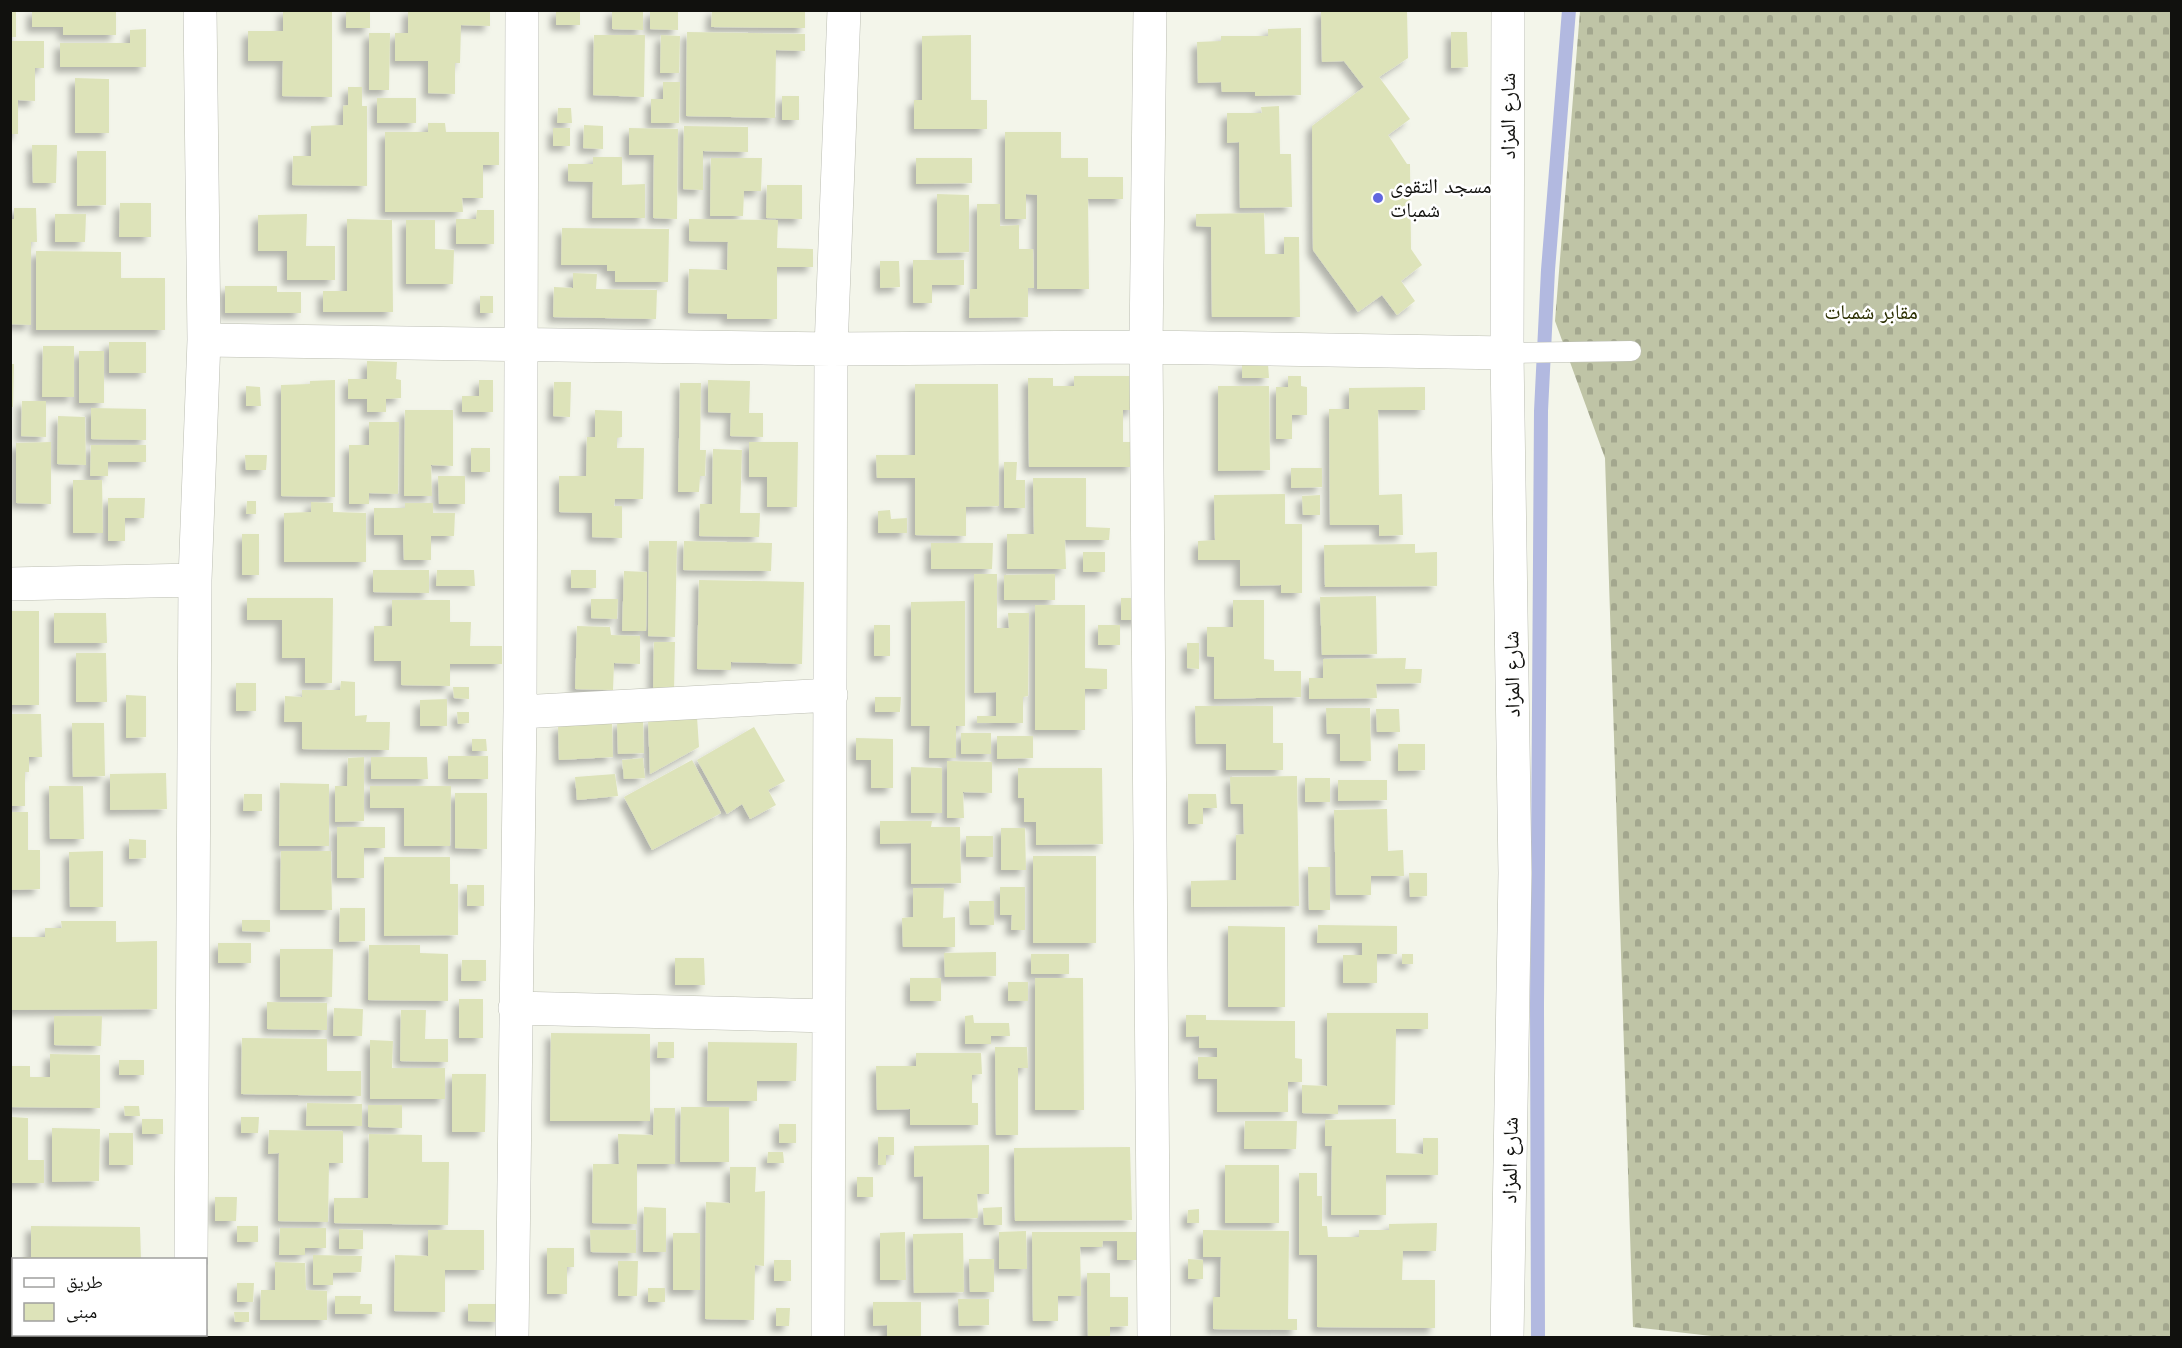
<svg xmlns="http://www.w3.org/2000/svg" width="2182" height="1348" font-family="Jost,'Noto Naskh Arabic',sans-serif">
  <defs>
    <pattern id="cemetery-stones" width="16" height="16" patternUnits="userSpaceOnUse" patternTransform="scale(1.5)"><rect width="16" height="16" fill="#bfc4a6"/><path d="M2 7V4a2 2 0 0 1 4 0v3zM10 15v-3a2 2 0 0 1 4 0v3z" fill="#a3a78e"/></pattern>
    <filter id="shadow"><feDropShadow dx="-5.5" dy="5.5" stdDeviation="3" flood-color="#0004"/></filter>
  </defs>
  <rect width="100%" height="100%" fill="#f3f5ea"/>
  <!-- cemetery -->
  <path fill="url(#cemetery-stones)" d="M1580 11H2171V1337L1729 1338 1633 1327 1605 458 1555 321Z"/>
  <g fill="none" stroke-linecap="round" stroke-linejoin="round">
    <!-- stream -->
    <path stroke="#b2b9e0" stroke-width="14" d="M1538 1338 1537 1005 1541 411 1548 270 1569 10"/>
  </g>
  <!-- building -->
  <path fill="#dde3b9" filter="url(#shadow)" d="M10 10H16V37H10Z
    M32 10H116V35H63V27H32Z
    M283 10H332V97L282 96 283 61H248V31H283Z
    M346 10H370V28H346Z
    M408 10H490V26L461 25 460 63H455V94L428 93V61H395V33H408Z
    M556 10H580V25H556Z
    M612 10H643V30L612 29Z
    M657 10H678V30L650 29V12Z
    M712 10H805V28L711 27Z
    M1321 10H1407L1408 58 1379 77 1410 119 1388 135 1407 164H1410L1411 249 1422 265 1401 281 1415 301 1397 315 1382 295 1358 312 1313 250 1312 126 1364 87 1344 61 1322 62Z
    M1301 28V95L1255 96V92H1222L1221 82 1198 83 1197 42 1221 41V36H1268V29Z
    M146 29V67H60V43H130V30Z
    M687 32 805 34V51L776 50 775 118 686 116Z
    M1451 32H1467L1468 67 1451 68Z
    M369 33H390L389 90H369Z
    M594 35H645L644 97 593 95Z
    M661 35 680 36 679 73H660Z
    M971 35V100H987V129H914V100H922V36Z
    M10 41H44V68H35V101L18 100V134H10Z
    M75 78 109 79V133H75Z
    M663 82H680L679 123H651V99H663Z
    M348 87H362V106H367V186L292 185 293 156H311V126L343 125V106L348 105Z
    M782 96H799V120H782Z
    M377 98H416V123H377Z
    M1279 106 1280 154H1291L1292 207 1240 208 1239 142 1227 143V113H1262L1261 107Z
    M558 108H571L572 123H557Z
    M428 123H445L446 132H499V165H483V198H462L463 212H385V132H428Z
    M584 125 603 126V149L583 148Z
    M684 126 748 127V152L703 151V190L683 189Z
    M553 128H570V146H553Z
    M629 128 678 129 677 219 653 218 654 155H629Z
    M1005 132H1061V158H1088V177H1123V199H1088L1089 289H1037V195L1026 194V219H1005Z
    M32 145H57L56 183H33Z
    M77 151H106V205L77 206Z
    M593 157H622V185L645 184V218H592L593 182 568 181V164H593Z
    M711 158H762L761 191H744L743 216H710Z
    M916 158H972V183L916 184Z
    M767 185H802V219L766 218Z
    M937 194 969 195V252L937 253Z
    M120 203H151V237H119Z
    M977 204H1000V226L1019 225V249H1033L1034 288H1028V317L969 318 970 289H977Z
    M14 208H36L37 242H31V325L10 324V219H14Z
    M477 210H494V244H456V219H476Z
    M1264 213 1265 254H1284V237H1299L1300 317H1212L1211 227 1196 226V214Z
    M55 214H86L85 242H55Z
    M307 214 306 246H335V280H287V251H258V215Z
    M347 219 392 220 393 312H323V291H347Z
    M689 219 778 220 777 248 813 249V267H777V319H727V314L688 313 689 269 727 270 728 242 689 241Z
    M406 220H435V249L454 250 453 284H406Z
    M562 228 669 229 668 282H615V271H607V265H561Z
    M36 251 121 252V278H165V330H36Z
    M913 260H964V285H932V303H913Z
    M880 261H899L900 287 880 288Z
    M573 273 597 274 596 289 657 290 656 319 553 317 554 287 573 288Z
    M225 286H277V292H301V313H225Z
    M480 296H493V313H480Z
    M109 342H146V373H109Z
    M43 346H74V397H42Z
    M79 351H104V403H79Z
    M367 361 397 362 396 379 401 380V398L386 399V412H367V399H348V379H367Z
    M10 364H14L13 407H10Z
    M1242 364H1268L1269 378H1242Z
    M1074 376H1133L1134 410H1123V442H1133V467H1029L1028 378H1053V386H1074Z
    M1288 376H1301V386L1307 387V415H1292V439H1276V387H1288Z
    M335 380V497L281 496V385L310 384V381Z
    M479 380H493V412H462V396H479Z
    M708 380 750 381 749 413H763V437L730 436 731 413 708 412Z
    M554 382H571L570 417 553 416Z
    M680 383H701L700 450H706L705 476H700L699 492H678Z
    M915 384H998L999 506 966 507V536L915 535V478H877L876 455H915Z
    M246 386 260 387 261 406H246Z
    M1218 386H1269L1270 470 1218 471Z
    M1425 387V410H1378L1379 495 1402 494 1403 535 1379 536V525H1330L1329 409H1349V388Z
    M22 401H46V437L21 436Z
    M91 408 146 409V440L91 439Z
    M405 410H453V466L431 465 432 496H404Z
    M595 410 622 411V437L617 438V448H644L643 499H615L614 506H622V538L592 537V513L559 512V476H586L587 437H595Z
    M58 416 85 417 86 465 57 464Z
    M369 422H399L398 494 369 493V504H349V445H369Z
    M51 442V504L16 503V443Z
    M749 442H798L797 507H767V477H749Z
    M91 445H146V462H108V476H90Z
    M471 448H490V472H471Z
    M713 449 742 450 740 513H760L759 537 699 536 700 504H712Z
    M245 455H267L266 470H246Z
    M1004 462H1017L1016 480H1025V508H1004Z
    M1291 468H1322V487L1291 488Z
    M438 476H465V504H439Z
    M1033 478H1086V527L1110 528 1109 540H1065L1066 569H1007V534H1034Z
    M73 480H102L103 533H73Z
    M1285 494V524H1302V593H1281V585L1240 586V560H1198V541L1215 540 1214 495Z
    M1320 495V515H1303L1302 496Z
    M108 498H145L144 518H125V541H108Z
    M247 501H256V514H246Z
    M311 502 333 503V512L366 513V562H284V513L311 512Z
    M405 503H433V513H455L454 536H431V560H404L403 535H374V508H405Z
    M890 510 891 519 907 518V533H878V511Z
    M242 534H259V575H242Z
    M649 541H677L675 637 648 636Z
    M684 541 772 543 771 571 683 570Z
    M931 543H993L992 569H931Z
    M1415 544V553L1437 552V586L1325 587 1324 545Z
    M1083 552H1105V572H1083Z
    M373 570H429V593L373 592Z
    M437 570H474L475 586H436Z
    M571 570H596V588H571Z
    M624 571 647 572 646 631H622Z
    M974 574H997V628H1009L1008 613H1029L1028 696 1023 697V723H977V716H996V692L974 693Z
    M1055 574V600H1004V575Z
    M699 580 804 582 802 664 731 662V670L697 669Z
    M1376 596 1377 654 1322 655 1320 597Z
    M247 598H333L332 683H305V658H282V620H247Z
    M1121 598H1141V620H1121Z
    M591 599H618L617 619 591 618Z
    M392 600H450V622H471L470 646H502V664H450V686L401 685V661H374V626H392Z
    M1233 600H1264V659L1274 660V671H1301V697L1214 699V657L1207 656V627H1233Z
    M965 601V726H956V758H929L930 726H911V602Z
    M1035 605H1085V668L1107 669V689H1085V730H1035Z
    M10 611H39V705H11Z
    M54 613H106L107 643H54Z
    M874 625H890V656H874Z
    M1098 625H1120V645H1098Z
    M577 626 610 627 611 635 640 636V664L614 663 613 690 575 689Z
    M654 642H675L674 691H653Z
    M1187 643H1199V669L1187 668Z
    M76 653H106L107 702H76Z
    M1406 658 1405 669H1422L1421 683 1376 684 1377 698 1309 699V678H1323V659Z
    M341 681 355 682V716L367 715 366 722H390L389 750 302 749V722H284L285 696 302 697V690H340Z
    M236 683H256V711H236Z
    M453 687H469V699L454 698Z
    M126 695 146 696V737L126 738Z
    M875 697H901L900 712H875Z
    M447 699V726H420V700Z
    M1195 706H1273V743H1283V770H1226V744H1196Z
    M1326 708H1370L1371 761H1340V734H1327Z
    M1376 709H1399L1400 732H1377Z
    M457 712H469V723L458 724Z
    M10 714H41L42 757H29V772H25V806H10Z
    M697 717 699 747 650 774 648 720Z
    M643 721 644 753 618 754 617 722Z
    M72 723H104L105 776 73 777Z
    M612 723 613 757 559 760 558 726Z
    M754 727 785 781 768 790 776 805 750 819 742 804 727 814 697 760Z
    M961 733H991V754H961Z
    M997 736H1033V758L997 759Z
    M856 738 893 739V788H871V760H856Z
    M472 739H486L487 751H472Z
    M1398 744H1425V770L1398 771Z
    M448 756H488V779H448Z
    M364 757V821L335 822V786H347L348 758Z
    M371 757H427L428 779H371Z
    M643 758 645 778 624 779 622 760Z
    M692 760 721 813 652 850 624 797Z
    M947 761 992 762V793L963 792 964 818H947Z
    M911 767 942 768V813H911Z
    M1018 768H1102L1103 844 1036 845V822H1024V798H1018Z
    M166 773 167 809 110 810V774Z
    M615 774 618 796 577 800 575 777Z
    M1297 776 1299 906 1191 907V881L1236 880V835L1244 834 1243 804H1231L1230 777Z
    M1305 778H1330V802H1305Z
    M1338 780H1387V800L1338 801Z
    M280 783 329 784V846H279Z
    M49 786H83L84 839H50Z
    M370 786H451L450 846H404V808H370Z
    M455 793H487V849L455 848Z
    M244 794H262V811H243Z
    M1188 794H1216L1217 808H1203V824H1188Z
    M1387 809 1388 851 1403 850 1404 876H1371V895H1336L1334 810Z
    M10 812H28V850H40V889L10 890Z
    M880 821H932L931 827H960L961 883 911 884V843L880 844Z
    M337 827H385V848H364V878H337Z
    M1001 828H1025L1026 870H1001Z
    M966 836H993V857H966Z
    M129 839 146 840V858L129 859Z
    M103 851V907H70L69 852Z
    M281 851H331L332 910H280Z
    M1033 856H1096V943H1033Z
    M384 857H450V884H458V935L384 936Z
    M1308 867H1330V910H1309Z
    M1409 873H1427V896L1410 897Z
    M467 885H484V906H467Z
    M1000 887H1025V930H1011L1012 915H1000Z
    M913 888H944L943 918 955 917V947H903L902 918 913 917Z
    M969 901H994V925H970Z
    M340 908H365V941L339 942Z
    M242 920H270V932L242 931Z
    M61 921H116V942L157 941V1009L10 1010V937H45V928H62Z
    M1318 925 1397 926V954H1377V983H1343V955H1362V943H1317Z
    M1228 926 1285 927V1007H1228Z
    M218 943H251V963H218Z
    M369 945H420V953L448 954V1001L368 1000Z
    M280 949H333L332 997H280Z
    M996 952V976L945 977 944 953Z
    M1031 954H1069V974H1031Z
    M1402 954H1413V964H1402Z
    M675 958H704L705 985H675Z
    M462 960H486V981H461Z
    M910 978H941V1001H910Z
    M1035 978H1083L1084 1110H1035Z
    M1008 982H1028V1001H1008Z
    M459 999H483V1038H459Z
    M267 1002 327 1003V1030L267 1029Z
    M334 1008 363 1009 362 1036H333Z
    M401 1010H426L425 1039H448V1062L400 1061Z
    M1327 1013H1428V1029H1396L1395 1105H1338V1114L1302 1113V1085L1327 1086Z
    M973 1015 974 1023H1009L1010 1036H991V1044H965V1016Z
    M1186 1015H1206V1020L1295 1021V1058L1302 1059V1082H1288V1112H1217V1079H1198V1057H1217V1048H1199V1036L1186 1037Z
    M54 1016H102L101 1046 54 1045Z
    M551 1033 650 1034V1121H550Z
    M242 1038 327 1039V1071H361V1096L241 1094Z
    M370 1040 393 1041 392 1068H445V1099H370Z
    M658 1042H674V1058H657Z
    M708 1042 797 1043 796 1081H757V1101H707Z
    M995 1047H1027L1028 1068H1018V1135H996Z
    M916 1053H981L982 1074 972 1075V1103H978V1125H910V1109L877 1110 876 1066H916Z
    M50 1054 100 1055V1108L11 1107V1066H30V1077H50Z
    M119 1060H144V1075H119Z
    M452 1074H486L485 1132H452Z
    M307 1103 362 1104V1126H306Z
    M368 1105H402V1128L368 1127Z
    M124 1106H139L140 1116H125Z
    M681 1107H729V1162H680Z
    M654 1108H675V1164H637V1224L592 1223 593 1164H619L618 1134 653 1135Z
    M12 1117 28 1118V1160H44V1183H11Z
    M241 1117H259L258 1133H241Z
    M142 1119H163V1134H142Z
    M1396 1119V1153L1423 1154V1138H1438V1175H1386V1215H1331L1332 1146H1325V1120Z
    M1245 1121H1297L1296 1149H1244Z
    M779 1124H796V1143H779Z
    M52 1128 100 1129 99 1181 52 1182Z
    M269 1130 343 1131V1163H329L328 1222 278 1221 279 1153 268 1154Z
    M109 1133H133V1165H109Z
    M369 1134 422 1135V1162H449L448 1225 334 1223V1198H368Z
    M878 1137H894V1155H886V1165H878Z
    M989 1145V1194H977L978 1218 923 1219V1176L914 1177V1146Z
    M1130 1147 1132 1220 1015 1221 1014 1148Z
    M768 1152H783L784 1163H767Z
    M1225 1165H1279V1223H1225Z
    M730 1167H756L755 1192 765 1191 764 1266 755 1265 754 1320 705 1319 706 1202 730 1203Z
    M1299 1173H1317V1196H1322V1226H1327L1328 1237H1359V1230H1389V1224L1437 1223 1436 1251H1403L1402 1280H1435V1328L1317 1327V1255H1299Z
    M857 1177H873V1197H857Z
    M215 1197H237L236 1221H215Z
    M644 1207 666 1208V1252H643Z
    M1002 1207V1225H984L983 1208Z
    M1199 1209V1223H1187L1188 1210Z
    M31 1226 140 1227 141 1260H23V1257H31Z
    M237 1226H258V1242H237Z
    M280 1228H326V1248H305V1255H279Z
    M339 1229 363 1230V1249H339Z
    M428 1230H484V1270H445V1312L394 1311 395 1255 428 1256Z
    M590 1230H636V1253L591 1252Z
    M1203 1230 1289 1231 1288 1319H1297V1330L1213 1329V1297H1220L1221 1257H1203Z
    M1026 1231 1027 1269H999V1232Z
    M905 1232 906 1280H880V1233Z
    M1032 1232H1137V1260H1117V1241H1103L1102 1247H1080L1081 1296H1058V1321H1033Z
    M673 1233H700V1290H673Z
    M963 1233 964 1292 914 1293 913 1234Z
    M547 1248H574V1267H567V1294H547Z
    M313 1255 362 1256 361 1272 333 1273V1285H313Z
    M969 1259H994V1292H970Z
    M1188 1259 1203 1260V1279H1188Z
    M774 1260H791V1281H774Z
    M618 1261H638L637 1296H618Z
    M275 1262 305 1263 306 1290 327 1291V1320H260L261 1290H275Z
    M1087 1273H1110V1297H1128V1326L1110 1327V1338H1088Z
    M237 1283H254L253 1302H237Z
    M648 1288H665V1302H648Z
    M335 1296H361L360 1304H372V1314H335Z
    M958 1299H989V1325L959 1326Z
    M873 1302H921V1338H887V1325L873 1326Z
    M468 1304H500L499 1322 468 1321Z
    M776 1308H790L789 1326H776Z
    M234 1312H249V1322H235Z"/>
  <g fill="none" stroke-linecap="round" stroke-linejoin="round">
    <defs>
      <path id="lane" d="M1507 353 1631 351"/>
      <path id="street" d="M1150 10 1146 347 1154 1338
        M204 340 831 349 1146 347 1507 353
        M10 584 195 580
        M520 712 831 695
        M515 1008 828 1016
        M191 1260 195 580 204 340 200 10
        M191 1338V1334
        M512 1338 520 712 522 10
        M828 1338 831 349 844 10"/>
      <path id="secondary" d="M1507 1338 1515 873 1507 353 1508 10"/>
    </defs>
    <!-- lane casing -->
    <use href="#lane" stroke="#bcbeb3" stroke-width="21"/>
    <!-- street casing -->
    <use href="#street" stroke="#bcbeb3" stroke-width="34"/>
    <!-- secondary casing -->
    <use href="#secondary" stroke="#bcbeb3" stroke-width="34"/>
    <!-- lane -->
    <use href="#lane" stroke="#fff" stroke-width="20"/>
    <!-- street -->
    <use href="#street" stroke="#fff" stroke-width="33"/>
    <!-- secondary -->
    <use href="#secondary" stroke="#fff" stroke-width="33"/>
  </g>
  <!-- markers -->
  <circle fill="#6166df" stroke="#fff" stroke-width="2" cx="1378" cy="198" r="6"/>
  <g text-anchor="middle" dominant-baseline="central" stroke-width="5" stroke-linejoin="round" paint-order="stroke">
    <!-- street labels -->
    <g font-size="21" fill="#11110e" stroke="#fff">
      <text transform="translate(1508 116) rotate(-90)">شارع المزاد</text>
      <text transform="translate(1512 674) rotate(-91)">شارع المزاد</text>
      <text transform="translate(1510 1160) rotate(-89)">شارع المزاد</text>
    </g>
    <!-- poi labels -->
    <g font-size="21" fill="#11110e" stroke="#fff" text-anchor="start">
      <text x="1390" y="186">مسجد التقوى<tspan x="1390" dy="24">شمبات</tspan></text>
    </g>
    <!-- park labels -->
    <g font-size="21" fill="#2b2f00" stroke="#fff">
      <text x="1871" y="312">مقابر شمبات</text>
    </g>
  </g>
  <!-- border -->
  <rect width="2182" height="1348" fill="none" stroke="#11110e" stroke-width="24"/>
  <!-- legend -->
  <rect x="12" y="1258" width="195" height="78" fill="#ffffff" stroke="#a0a09f" stroke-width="1.5"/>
  <rect x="24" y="1278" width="30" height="9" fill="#ffffff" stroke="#a0a09f" stroke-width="1.5"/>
  <text x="66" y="1288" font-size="18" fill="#11110e">طريق</text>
  <rect x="24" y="1303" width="30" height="18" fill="#dde3b9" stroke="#a0a09f" stroke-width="1.5"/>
  <text x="66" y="1318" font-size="18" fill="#11110e">مبنى</text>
</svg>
